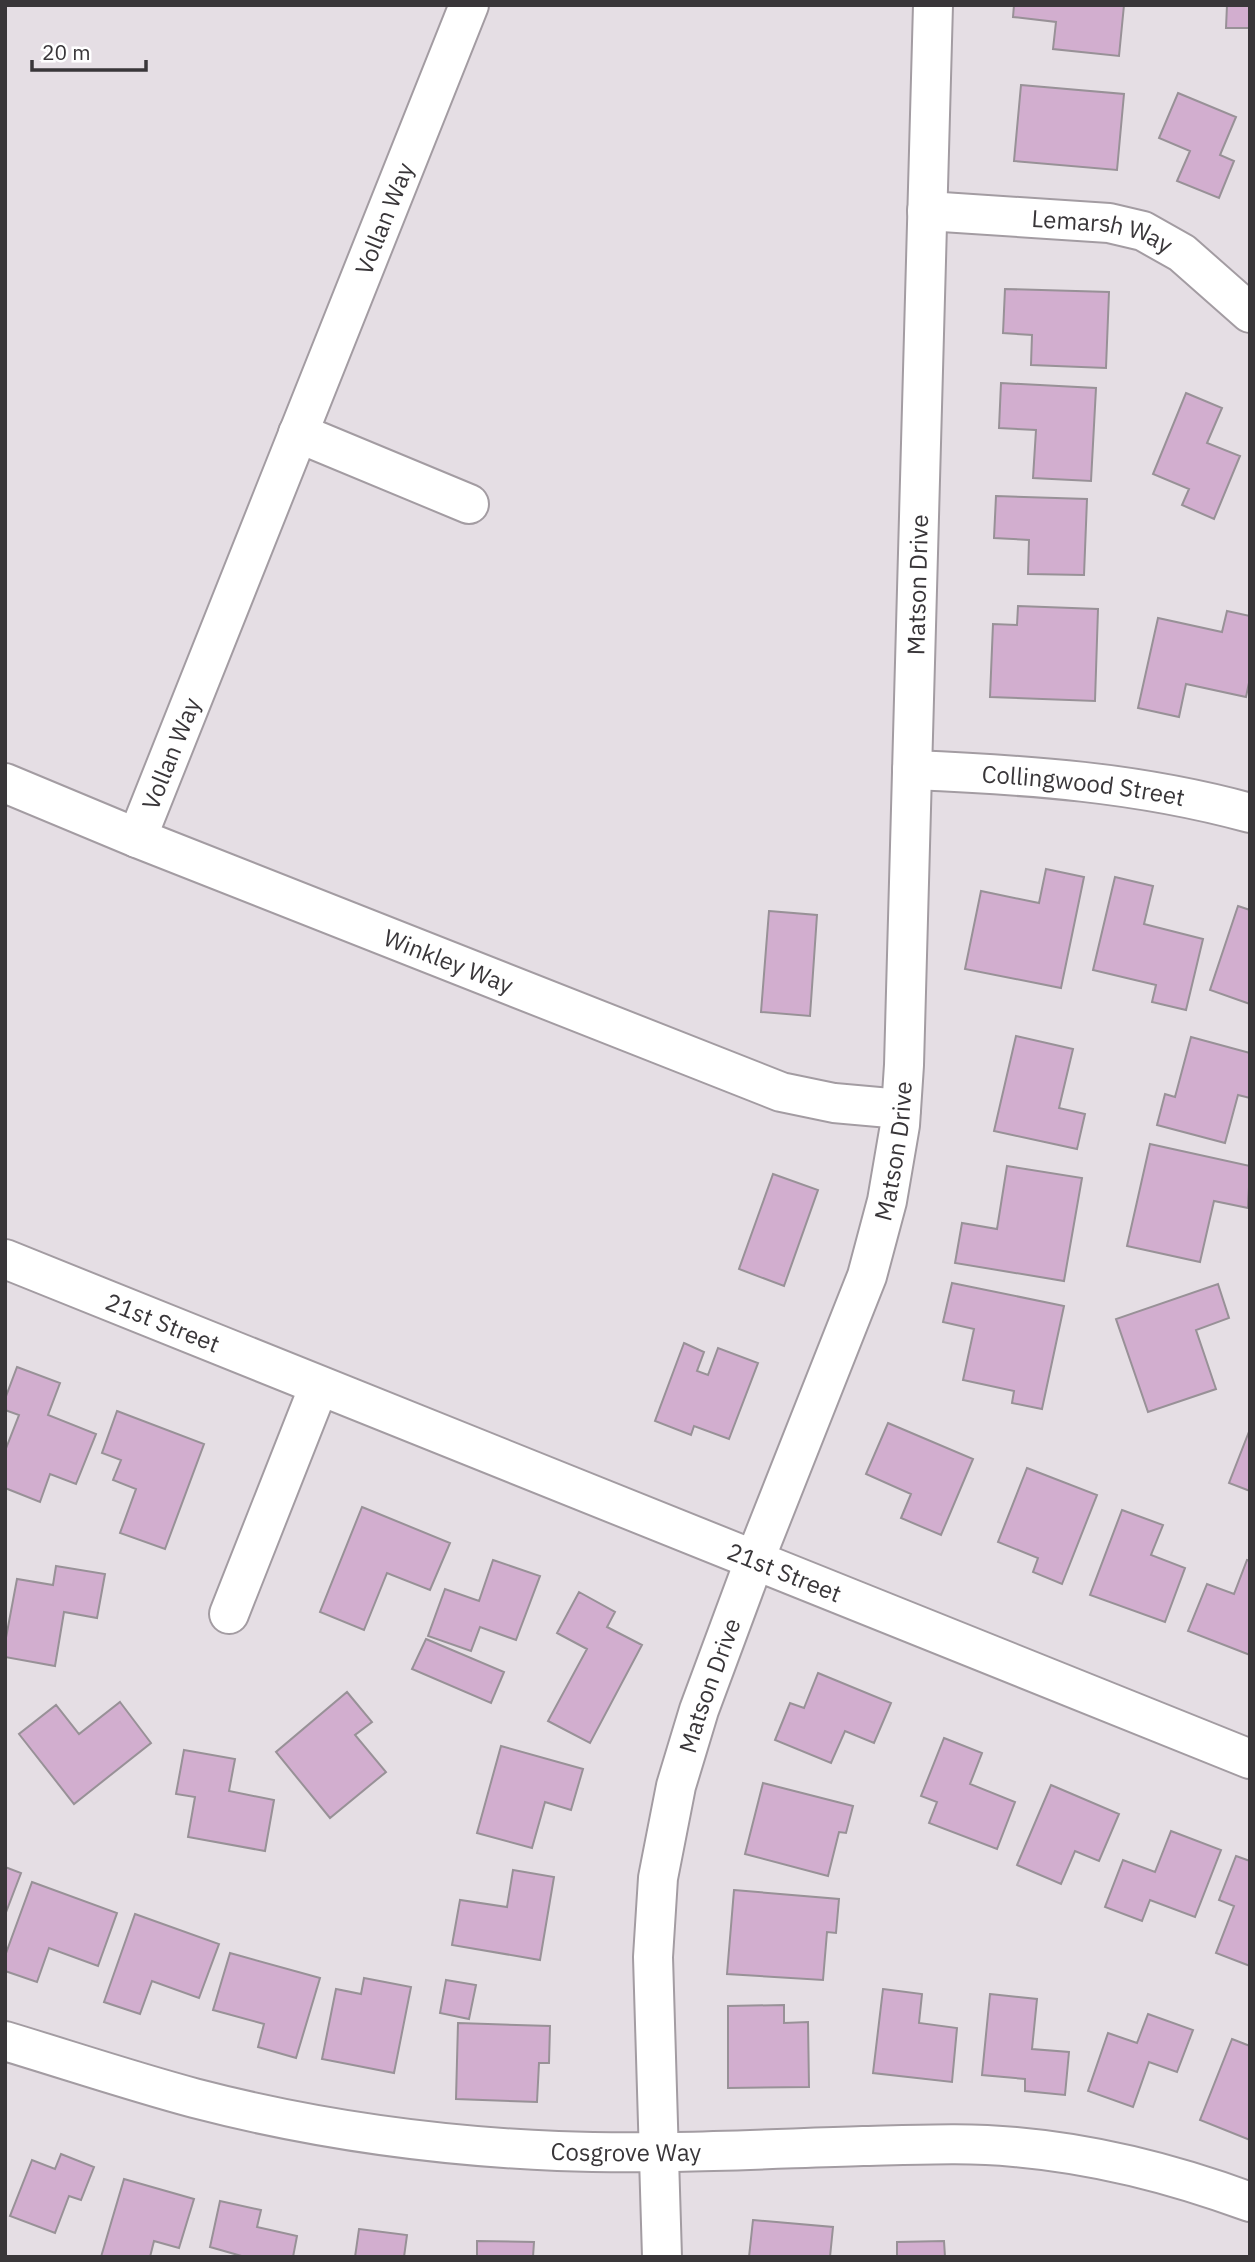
<svg xmlns="http://www.w3.org/2000/svg" width="1255" height="2262" font-family="'IBM Plex Sans',sans-serif">
  <rect width="100%" height="100%" fill="#e5dee4"/>
  <!-- building -->
  <path fill="#d2aecf" stroke="#989197" stroke-width="2" d="M1014 5H1124L1119 56 1053 49 1056 22 1013 17Z
    M1227 5H1250V28H1226Z
    M1021 85 1124 94 1117 170 1014 161Z
    M1178 93 1236 117 1220 155 1234 161 1219 198 1177 181 1190 151 1159 138Z
    M1005 289 1109 292 1106 368 1031 365 1032 335 1003 333Z
    M1001 383 1096 388 1091 481 1033 478 1036 430 999 428Z
    M1186 393 1222 408 1207 443 1240 456 1214 519 1182 505 1189 489 1153 474Z
    M996 496 1087 499 1084 575 1028 574 1029 540 994 538Z
    M1018 606 1098 609 1095 701 990 697 993 624 1017 625Z
    M1227 611 1250 616V678L1246 697 1186 684 1179 717 1138 708 1158 618 1222 632Z
    M1046 869 1084 877 1061 988 965 969 981 891 1039 903Z
    M1115 877 1153 886 1144 924 1203 939 1186 1010 1152 1002 1156 985 1093 970Z
    M1238 906 1250 910V1004L1210 990Z
    M769 911 817 915 810 1016 761 1012Z
    M1016 1036 1073 1049 1059 1108 1085 1114 1077 1149 994 1131Z
    M1191 1037 1250 1053V1098L1238 1095 1225 1143 1157 1125 1165 1094 1175 1097Z
    M1150 1144 1250 1166 1248 1208 1214 1201 1200 1262 1127 1246Z
    M1007 1166 1082 1178 1064 1281 955 1263 962 1223 997 1229Z
    M773 1174 818 1190 784 1286 739 1269Z
    M952 1283 1064 1306 1042 1409 1012 1403 1014 1391 963 1380 974 1329 943 1322Z
    M1218 1284 1229 1318 1196 1330 1216 1389 1148 1412 1116 1319Z
    M684 1343 704 1352 697 1371 708 1375 718 1348 758 1363 729 1439 694 1426 691 1435 655 1421Z
    M17 1367 60 1383 48 1415 96 1434 76 1484 50 1474 40 1502 5 1488V1451L19 1415 5 1410V1399Z
    M117 1411 204 1444 165 1549 120 1533 136 1489 113 1480 121 1460 102 1453Z
    M888 1423 973 1459 941 1535 901 1518 911 1494 866 1474Z
    M1250 1429V1491L1229 1483Z
    M1027 1468 1097 1495 1062 1584 1033 1572 1038 1558 998 1542Z
    M362 1507 450 1543 430 1590 387 1573 364 1630 320 1612Z
    M1122 1510 1163 1525 1151 1555 1185 1568 1165 1622 1090 1595Z
    M493 1560 540 1576 516 1640 480 1627 471 1651 428 1636 445 1589 479 1601Z
    M1247 1560 1250 1561V1655L1188 1631 1207 1584 1234 1594Z
    M56 1566 105 1574 97 1618 64 1612 55 1666 5 1657V1643L17 1579 53 1585Z
    M579 1592 615 1612 607 1627 642 1645 590 1743 548 1721 587 1649 557 1633Z
    M426 1639 504 1672 491 1703 412 1669Z
    M818 1673 891 1703 874 1743 845 1731 831 1763 775 1740 790 1703 804 1708Z
    M347 1692 372 1722 355 1735 386 1772 330 1818 276 1752Z
    M120 1702 151 1743 74 1804 19 1734 56 1705 79 1734Z
    M944 1738 982 1753 970 1784 1015 1802 997 1849 929 1823 937 1802 921 1796Z
    M501 1746 583 1769 571 1810 545 1802 532 1848 477 1833Z
    M184 1750 235 1759 229 1791 274 1800 265 1851 188 1837 195 1797 176 1794Z
    M763 1783 853 1806 846 1833 839 1832 828 1876 745 1854Z
    M1051 1785 1119 1814 1099 1861 1075 1851 1061 1884 1017 1865Z
    M1171 1831 1221 1850 1195 1917 1150 1900 1142 1921 1105 1907 1123 1860 1155 1872Z
    M1236 1856 1250 1861V1966L1216 1953 1234 1906 1219 1900Z
    M5 1867 21 1873 5 1915Z
    M513 1870 554 1877 540 1960 452 1945 460 1900 507 1907Z
    M32 1882 117 1913 98 1966 49 1948 37 1982 5 1971V1956Z
    M734 1890 839 1899 836 1933 827 1932 823 1980 727 1974Z
    M135 1914 219 1944 199 1998 152 1981 140 2014 104 2002Z
    M230 1953 320 1978 296 2058 258 2047 264 2024 213 2010Z
    M364 1978 411 1987 394 2073 322 2059 336 1989 361 1994Z
    M446 1980 476 1985 469 2019 440 2013Z
    M883 1989 922 1994 919 2023 957 2028 952 2082 873 2073Z
    M990 1994 1037 1999 1032 2049 1069 2052 1065 2095 1025 2091V2079L982 2075Z
    M784 2005V2023L808 2022 809 2087 728 2088V2006Z
    M1148 2014 1193 2030 1177 2072 1149 2062 1133 2107 1088 2091 1108 2033 1137 2043Z
    M458 2023 550 2026 549 2063H539L537 2102 456 2099Z
    M1232 2039 1250 2046V2140L1200 2120Z
    M61 2154 94 2167 81 2200 69 2196 55 2233 10 2216 32 2160 55 2169Z
    M124 2179 194 2199 179 2248 154 2241 150 2257H101Z
    M220 2201 261 2210 257 2227 297 2236 293 2257H245L210 2247Z
    M753 2220 833 2227 830 2257H749Z
    M359 2229 407 2235 404 2257H355Z
    M477 2241 534 2242 533 2257H477Z
    M944 2241 945 2257H897V2242Z"/>
  <g fill="none" stroke-linecap="round" stroke-linejoin="round">
    <defs>
      <g id="minor">
        <path id="s1" d="M927 211 1109 223 1143 231 1182 253 1250 313"/>
        <path d="M298 433 469 504"/>
        <path id="s2" d="M912 770C1028 775 1137 782 1250 813"/>
        <path id="s3" d="M5 783 137 838 781 1092 834 1103 901 1109"/>
        <path id="s4" d="M137 838 469 5"/>
        <path id="s5" d="M5 1259 1250 1759"/>
        <path d="M229 1614 319 1386"/>
        <path id="s6" d="M5 2041C68 2060 131 2081 194 2098 313 2129 436 2146 558 2151 659 2155 762 2149 863 2146 914 2145 965 2142 1015 2147 1096 2154 1174 2174 1250 2202"/>
        <path id="s7" d="M662 2257 653 1957 658 1878 676 1786 699 1710 755 1559 867 1276 887 1201 900 1125 904 1065 933 5"/>
      </g>
    </defs>
    <!-- minor casing -->
    <use href="#minor" stroke="#a39ca2" stroke-width="42"/>
    <!-- minor -->
    <use href="#minor" stroke="#fff" stroke-width="38"/>
  </g>
  <g text-anchor="middle" dominant-baseline="central" stroke-width="5" stroke-linejoin="round" paint-order="stroke">
    <!-- street labels -->
    <g font-size="24" fill="#393639" stroke="#fff">
      <text stroke="none"><textPath href="#s4" startOffset="667">Vollan Way</textPath></text>
      <text stroke="none"><textPath href="#s1" startOffset="177">Lemarsh Way</textPath></text>
      <text stroke="none"><textPath href="#s7" startOffset="1713">Matson Drive</textPath></text>
      <text stroke="none"><textPath href="#s4" startOffset="91">Vollan Way</textPath></text>
      <text stroke="none"><textPath href="#s2" startOffset="172">Collingwood Street</textPath></text>
      <text stroke="none"><textPath href="#s3" startOffset="478">Winkley Way</textPath></text>
      <text stroke="none"><textPath href="#s7" startOffset="1146">Matson Drive</textPath></text>
      <text stroke="none"><textPath href="#s5" startOffset="170">21st Street</textPath></text>
      <text stroke="none"><textPath href="#s5" startOffset="840">21st Street</textPath></text>
      <text stroke="none"><textPath href="#s7" startOffset="579">Matson Drive</textPath></text>
      <text stroke="none"><textPath href="#s6" startOffset="634">Cosgrove Way</textPath></text>
    </g>
  </g>
  <!-- border -->
  <rect width="1255" height="2262" fill="none" stroke="#393639" stroke-width="14"/>
  <!-- scale -->
  <path d="M32 60v10h114v-10" fill="none" stroke="#393639" stroke-width="3.5"/>
  <text x="42" y="60" font-size="21" fill="#393639" stroke="#ffffff" stroke-width="5" paint-order="stroke">20 m</text>
</svg>
